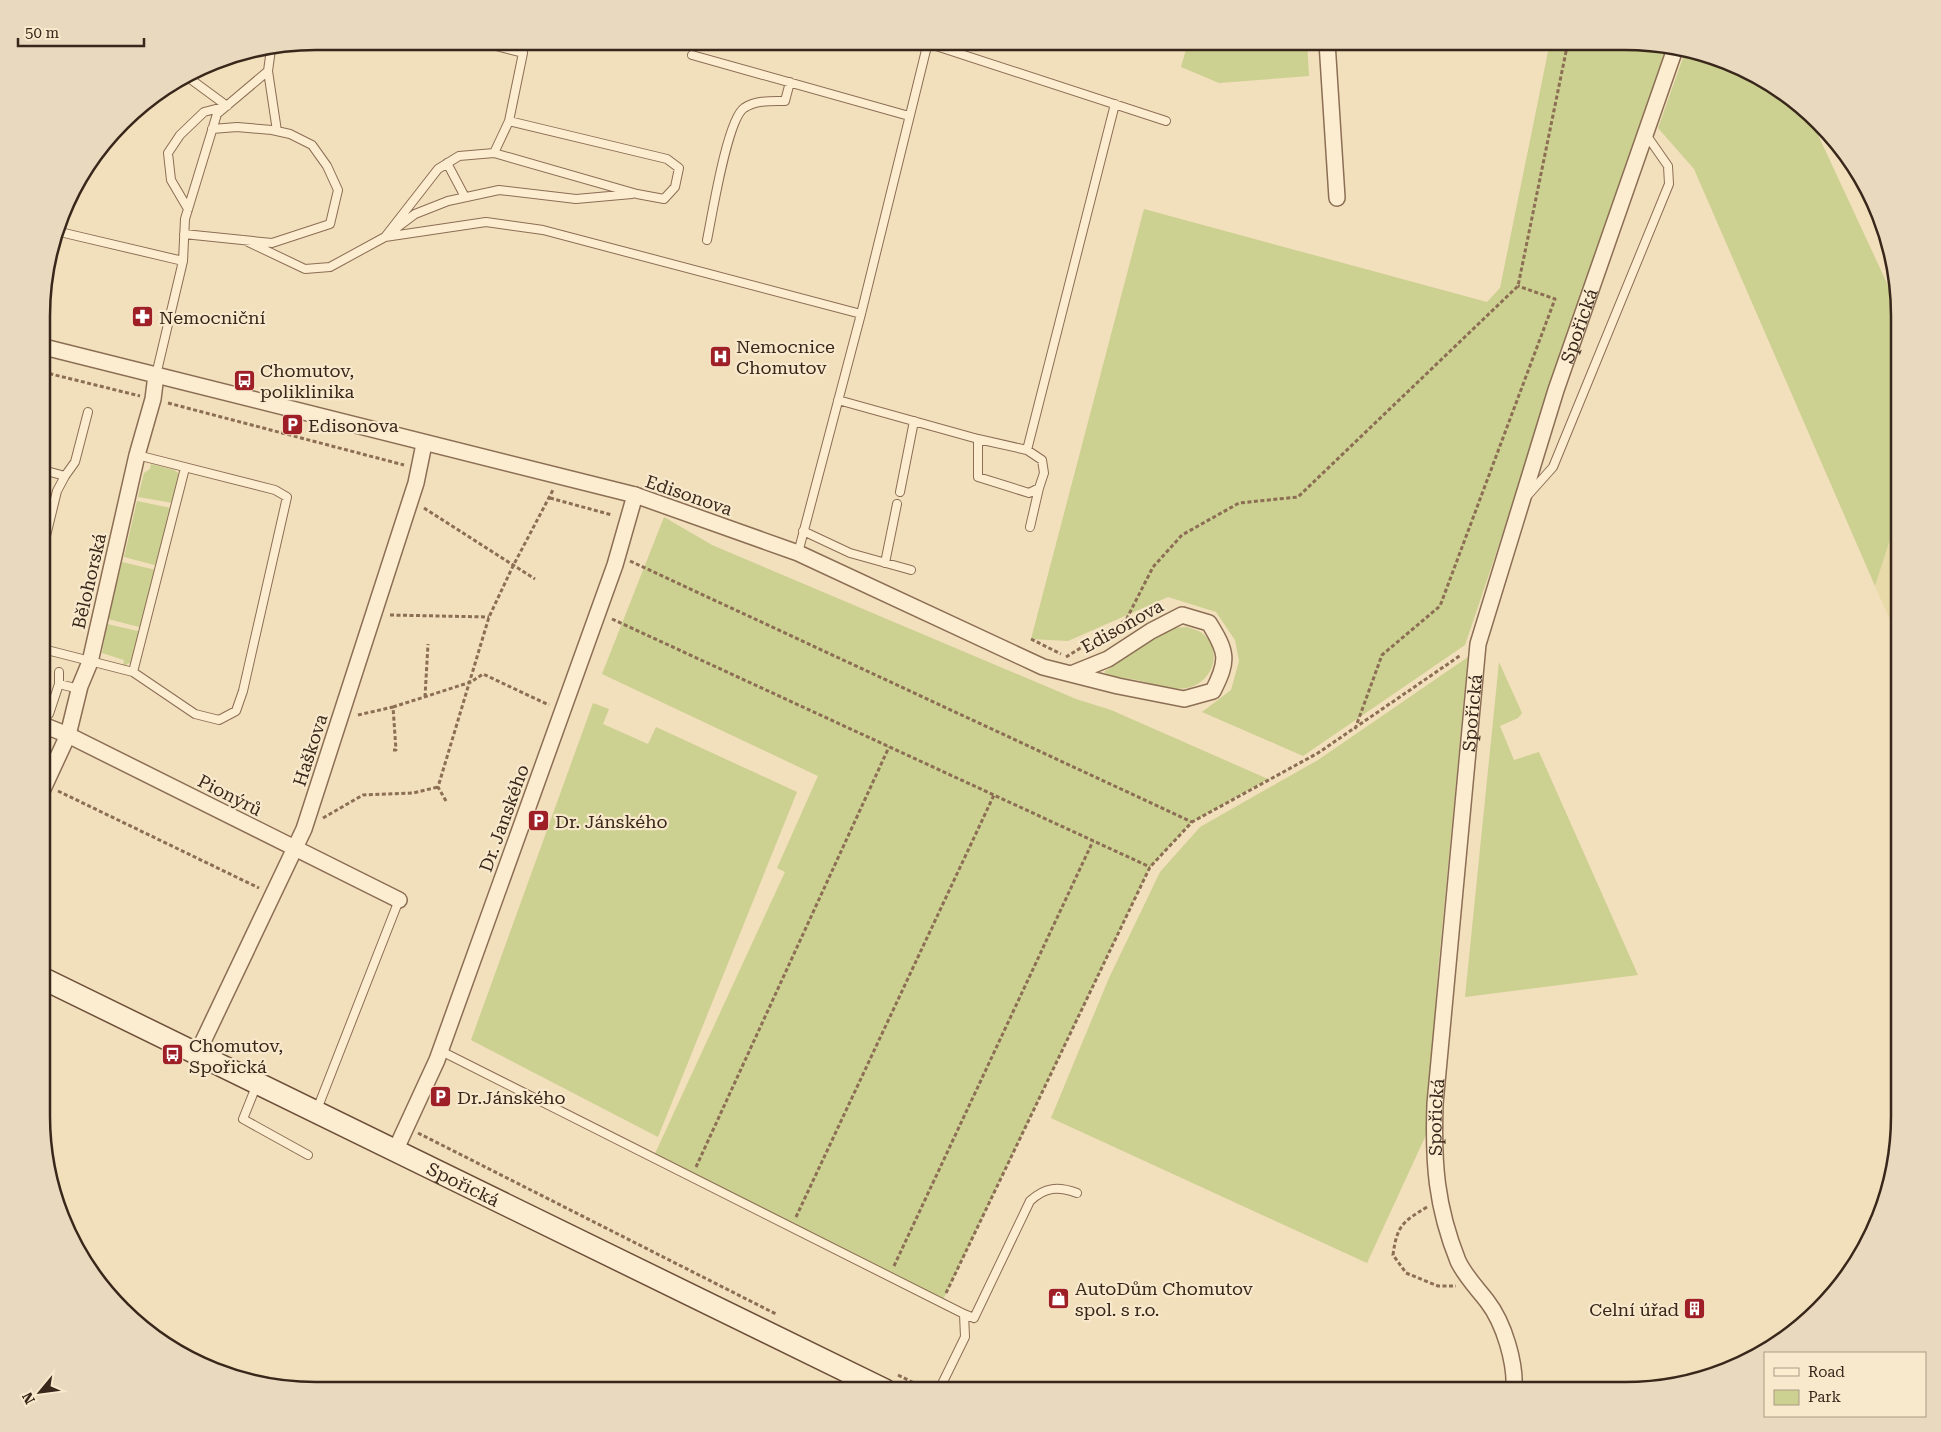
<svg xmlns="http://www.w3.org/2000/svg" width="1941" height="1432" font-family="'Roboto Serif',serif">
  <rect width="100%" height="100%" fill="#f2dfbc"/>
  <!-- farmland -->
  <path fill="#e8daa9" d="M1900 509V642L1875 586Z"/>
  <!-- green -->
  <path fill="#ccd090" d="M1188 42H1307L1309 76 1219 83 1181 67Z
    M1550 42H1642L1667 48 1465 645 1303 756 1202 712 1231 690 1239 661 1235 640 1216 612 1168 597 1068 641 1031 639 1144 209 1487 302 1500 288Z
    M1685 52 1730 62 1806 109 1899 309 1900 509 1875 586 1694 169 1658 128Z
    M151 464 174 470 178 473 179 479 173 503 138 497 144 473 150 469Z
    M137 501 171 508 158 566 124 557Z
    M664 517 712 545 1076 699 1111 710 1268 779 1192 822 1150 867 942 1302 653 1158 785 872 777 868 818 776 602 674Z
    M122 562 156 570 143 628 108 619Z
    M107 624 142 632 134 661 123 666 124 660 102 653Z
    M1187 627C1192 629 1198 630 1202 633 1224 650 1213 683 1187 688 1171 691 1153 684 1137 680 1127 678 1112 678 1104 672L1161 634 1173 628Z
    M1468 657 1438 970 1426 1135 1367 1263 1051 1118 1109 978 1160 872 1200 827 1318 760Z
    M1499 662 1522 713 1518 718 1500 726 1514 760 1539 752 1638 975 1465 997Z
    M593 703 609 709 603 724 648 744 656 727 797 792 658 1137 471 1040Z"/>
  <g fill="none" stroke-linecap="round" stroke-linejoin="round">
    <defs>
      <path id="lane" d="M477 41 523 53 509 121
        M927 43 1166 121
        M692 55 909 116
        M268 71 277 131
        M447 163 465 197
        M188 209 171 180 168 153 180 135 204 112 227 106 189 78
        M395 229 415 214 448 201 499 190 576 199 632 194
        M60 232 183 261
        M184 234 272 243 330 224 338 190 327 166 312 145 290 134 272 130 237 127 212 129
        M385 237 438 169 459 156 494 153 509 121 667 159 679 168 675 187 664 199 637 194 494 153
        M244 240 305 269 330 267 385 237 486 222 543 230 861 314
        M707 240C712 216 727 120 744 108 756 100 771 101 785 101L790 82
        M156 375 183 261 185 219 217 114 268 71 271 49
        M838 400 978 439V477L1029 493 1039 488 1044 473 1042 460 1027 450 978 439
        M1027 450 1115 104
        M65 476 75 462 88 412
        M900 492 914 421
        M1528 495 1553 467 1669 184 1668 166 1645 133
        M1030 527 1039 488
        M803 531 850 553 911 570
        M43 548 57 491 65 476 43 470
        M798 553 861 314 928 42
        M885 563 897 504
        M43 649 133 672 195 714 219 720 236 711 243 691 287 497 275 490 137 455
        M133 672 185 468
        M59 684 79 689
        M49 714 59 684V672
        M441 1051 964 1314 965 1337 939 1390
        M257 1084 243 1119 308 1155
        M316 1112 399 900
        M964 1314 974 1318 1030 1201C1045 1187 1058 1186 1077 1193"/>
      <g id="street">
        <path d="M1327 42 1337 198"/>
        <path d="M44 347 635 495 798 553 1043 667 1118 686 1184 699 1213 691C1229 660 1227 652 1209 623L1182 615 1151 631 1108 659 1071 674"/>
        <path d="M43 725 68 735 399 900"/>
        <path d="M43 789 68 735 80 686 90 662 137 455 153 399 156 375"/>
        <path d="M197 1054 304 829 416 483 424 444"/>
        <path d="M396 1149 437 1060 615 565 635 495"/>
        <path id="s1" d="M1514 1391C1516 1363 1504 1323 1487 1301 1477 1288 1465 1276 1458 1261 1436 1206 1433 1163 1435 1104L1478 644 1556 390 1675 49"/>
      </g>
      <g id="secondary">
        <path id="s2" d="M42 978 885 1390"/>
      </g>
    </defs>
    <!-- lane casing -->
    <use href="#lane" stroke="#8b6e54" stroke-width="10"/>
    <!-- street casing -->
    <use href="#street" stroke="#8b6e54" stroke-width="18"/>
    <!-- secondary casing -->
    <use href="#secondary" stroke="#6c4f38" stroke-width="24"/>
    <!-- path -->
    <path stroke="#8b6e54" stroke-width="3" stroke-dasharray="4 2.5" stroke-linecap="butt" d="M43 372 140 396
      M168 403 404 465
      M550 498 612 515
      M424 508 535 579
      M630 561 1192 822
      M390 615 489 617
      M612 619 1150 867
      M1031 639 1061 654
      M1066 657 1126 620 1153 567 1182 535 1239 503 1298 497 1518 286 1568 42
      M425 697 428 644
      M393 707 471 682 483 674 549 705
      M358 715 393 707 396 750H391
      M1355 729 1382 655 1440 606 1555 299 1518 286
      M58 791 259 888
      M446 801 438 787 489 617 513 566 553 490
      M323 818 363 795 413 793 438 787
      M418 1133 776 1314
      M696 1167 889 747
      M1427 1207C1402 1222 1397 1226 1393 1255L1406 1273 1438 1286H1456
      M796 1217 994 795
      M894 1266 1093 841
      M946 1293 1150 867 1192 822 1318 753 1461 655
      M898 1375 928 1390"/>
    <!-- lane -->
    <use href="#lane" stroke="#fcecd0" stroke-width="8"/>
    <!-- street -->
    <use href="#street" stroke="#fcecd0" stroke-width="15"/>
    <!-- secondary -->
    <use href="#secondary" stroke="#fcecd0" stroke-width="21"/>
  </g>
  <!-- icons -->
  <defs>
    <symbol id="pharmacy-square" viewBox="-11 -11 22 22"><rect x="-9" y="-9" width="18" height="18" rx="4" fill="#9f1f27" stroke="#f8e9cc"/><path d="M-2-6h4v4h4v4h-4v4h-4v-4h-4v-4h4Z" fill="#fff"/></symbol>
    <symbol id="hospital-square" viewBox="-11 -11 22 22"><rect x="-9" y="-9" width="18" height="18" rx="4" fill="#9f1f27" stroke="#f8e9cc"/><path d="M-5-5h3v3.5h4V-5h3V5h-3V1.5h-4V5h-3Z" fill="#fff"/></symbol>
    <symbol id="bus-square" viewBox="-11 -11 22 22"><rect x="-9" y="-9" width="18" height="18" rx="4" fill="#9f1f27" stroke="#f8e9cc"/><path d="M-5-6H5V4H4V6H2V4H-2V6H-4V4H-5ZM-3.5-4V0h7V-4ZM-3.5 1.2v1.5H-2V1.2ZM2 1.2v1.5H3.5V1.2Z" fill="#fff"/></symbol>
    <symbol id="parking-square" viewBox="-11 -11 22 22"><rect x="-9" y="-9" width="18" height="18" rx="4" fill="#9f1f27" stroke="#f8e9cc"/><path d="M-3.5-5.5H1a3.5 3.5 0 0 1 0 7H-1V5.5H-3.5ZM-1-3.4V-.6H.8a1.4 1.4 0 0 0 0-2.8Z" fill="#fff"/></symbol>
    <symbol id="shop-square" viewBox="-11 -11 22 22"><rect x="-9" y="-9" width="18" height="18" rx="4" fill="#9f1f27" stroke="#f8e9cc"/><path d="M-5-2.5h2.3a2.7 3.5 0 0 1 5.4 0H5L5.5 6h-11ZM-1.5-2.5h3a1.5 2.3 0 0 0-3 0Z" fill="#fff"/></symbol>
    <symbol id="building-square" viewBox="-11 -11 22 22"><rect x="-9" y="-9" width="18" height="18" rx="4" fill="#9f1f27" stroke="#f8e9cc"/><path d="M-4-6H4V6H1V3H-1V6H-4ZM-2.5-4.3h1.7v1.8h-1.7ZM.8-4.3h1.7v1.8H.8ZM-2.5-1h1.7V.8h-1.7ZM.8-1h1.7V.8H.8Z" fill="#fff"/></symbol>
  </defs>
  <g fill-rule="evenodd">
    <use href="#pharmacy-square" x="130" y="304" width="25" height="25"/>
    <use href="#hospital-square" x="708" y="344" width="25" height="25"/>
    <use href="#bus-square" x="232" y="368" width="25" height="25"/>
    <use href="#parking-square" x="280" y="412" width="25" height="25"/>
    <use href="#parking-square" x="526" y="808" width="25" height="25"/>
    <use href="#bus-square" x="160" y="1042" width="25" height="25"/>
    <use href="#parking-square" x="428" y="1084" width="25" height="25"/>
    <use href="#shop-square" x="1046" y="1286" width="25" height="25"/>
    <use href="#building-square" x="1682" y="1296" width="25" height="25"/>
  </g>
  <g text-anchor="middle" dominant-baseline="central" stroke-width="4.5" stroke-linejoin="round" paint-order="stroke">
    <!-- poi labels -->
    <g font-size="18" fill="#38271a" stroke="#f8e9cc" text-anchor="start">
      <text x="159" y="317">Nemocniční</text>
      <text x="736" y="346">Nemocnice<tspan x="736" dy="21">Chomutov</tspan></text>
      <text x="260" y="370">Chomutov,<tspan x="260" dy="21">poliklinika</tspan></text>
      <text x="308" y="425">Edisonova</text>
      <text x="555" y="821">Dr. Jánského</text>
      <text x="189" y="1045">Chomutov,<tspan x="189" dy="21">Spořická</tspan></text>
      <text x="457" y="1097">Dr.Jánského</text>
      <text x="1075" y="1288">AutoDům Chomutov<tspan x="1075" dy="21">spol. s r.o.</tspan></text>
      <text x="1679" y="1309" text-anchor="end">Celní úřad</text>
    </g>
    <!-- street labels -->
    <g font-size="18" fill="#38271a" stroke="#f8e9cc">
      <text stroke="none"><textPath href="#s1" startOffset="1101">Spořická</textPath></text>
      <text transform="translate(689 495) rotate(19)">Edisonova</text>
      <text transform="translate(89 581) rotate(-77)">Bělohorská</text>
      <text transform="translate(1122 626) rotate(-29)">Edisonova</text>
      <text stroke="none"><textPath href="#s1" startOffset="698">Spořická</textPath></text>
      <text transform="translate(310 750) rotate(-72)">Haškova</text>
      <text transform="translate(230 795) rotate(27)">Pionýrů</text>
      <text transform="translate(504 818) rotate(-70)">Dr. Janského</text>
      <text stroke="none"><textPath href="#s1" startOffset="292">Spořická</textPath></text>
      <text stroke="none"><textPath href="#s2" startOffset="469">Spořická</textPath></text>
    </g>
  </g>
  <!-- crop -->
  <path d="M0 0H1941V1432H0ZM316 50H1625A266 266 0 0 1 1891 316V1116A266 266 0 0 1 1625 1382H316A266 266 0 0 1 50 1116V316A266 266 0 0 1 316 50Z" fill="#e9d9be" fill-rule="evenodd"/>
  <path fill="none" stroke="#38271a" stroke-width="2.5" d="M316 50H1625A266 266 0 0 1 1891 316V1116A266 266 0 0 1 1625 1382H316A266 266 0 0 1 50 1116V316A266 266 0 0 1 316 50Z"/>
  <!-- legend -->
  <rect x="1764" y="1352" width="162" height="65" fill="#f8e9cc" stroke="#ab9b85"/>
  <rect x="1774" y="1368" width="25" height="8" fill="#fcecd0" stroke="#ab9b85"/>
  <text x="1808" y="1377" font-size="15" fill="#38271a">Road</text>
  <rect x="1774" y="1390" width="25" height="15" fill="#ccd090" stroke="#ab9b85"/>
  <text x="1808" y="1402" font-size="15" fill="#38271a">Park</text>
  <!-- north arrow -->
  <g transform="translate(40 1392) rotate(241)" stroke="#f8e9cc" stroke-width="4" paint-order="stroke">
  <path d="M0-4L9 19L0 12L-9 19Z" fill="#38271a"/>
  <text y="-8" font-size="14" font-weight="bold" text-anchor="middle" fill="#38271a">N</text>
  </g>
  <!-- scale -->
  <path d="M18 38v8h126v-8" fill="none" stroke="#38271a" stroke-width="2.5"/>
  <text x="25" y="38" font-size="15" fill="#38271a" stroke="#f8e9cc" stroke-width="4" paint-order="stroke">50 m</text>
</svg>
